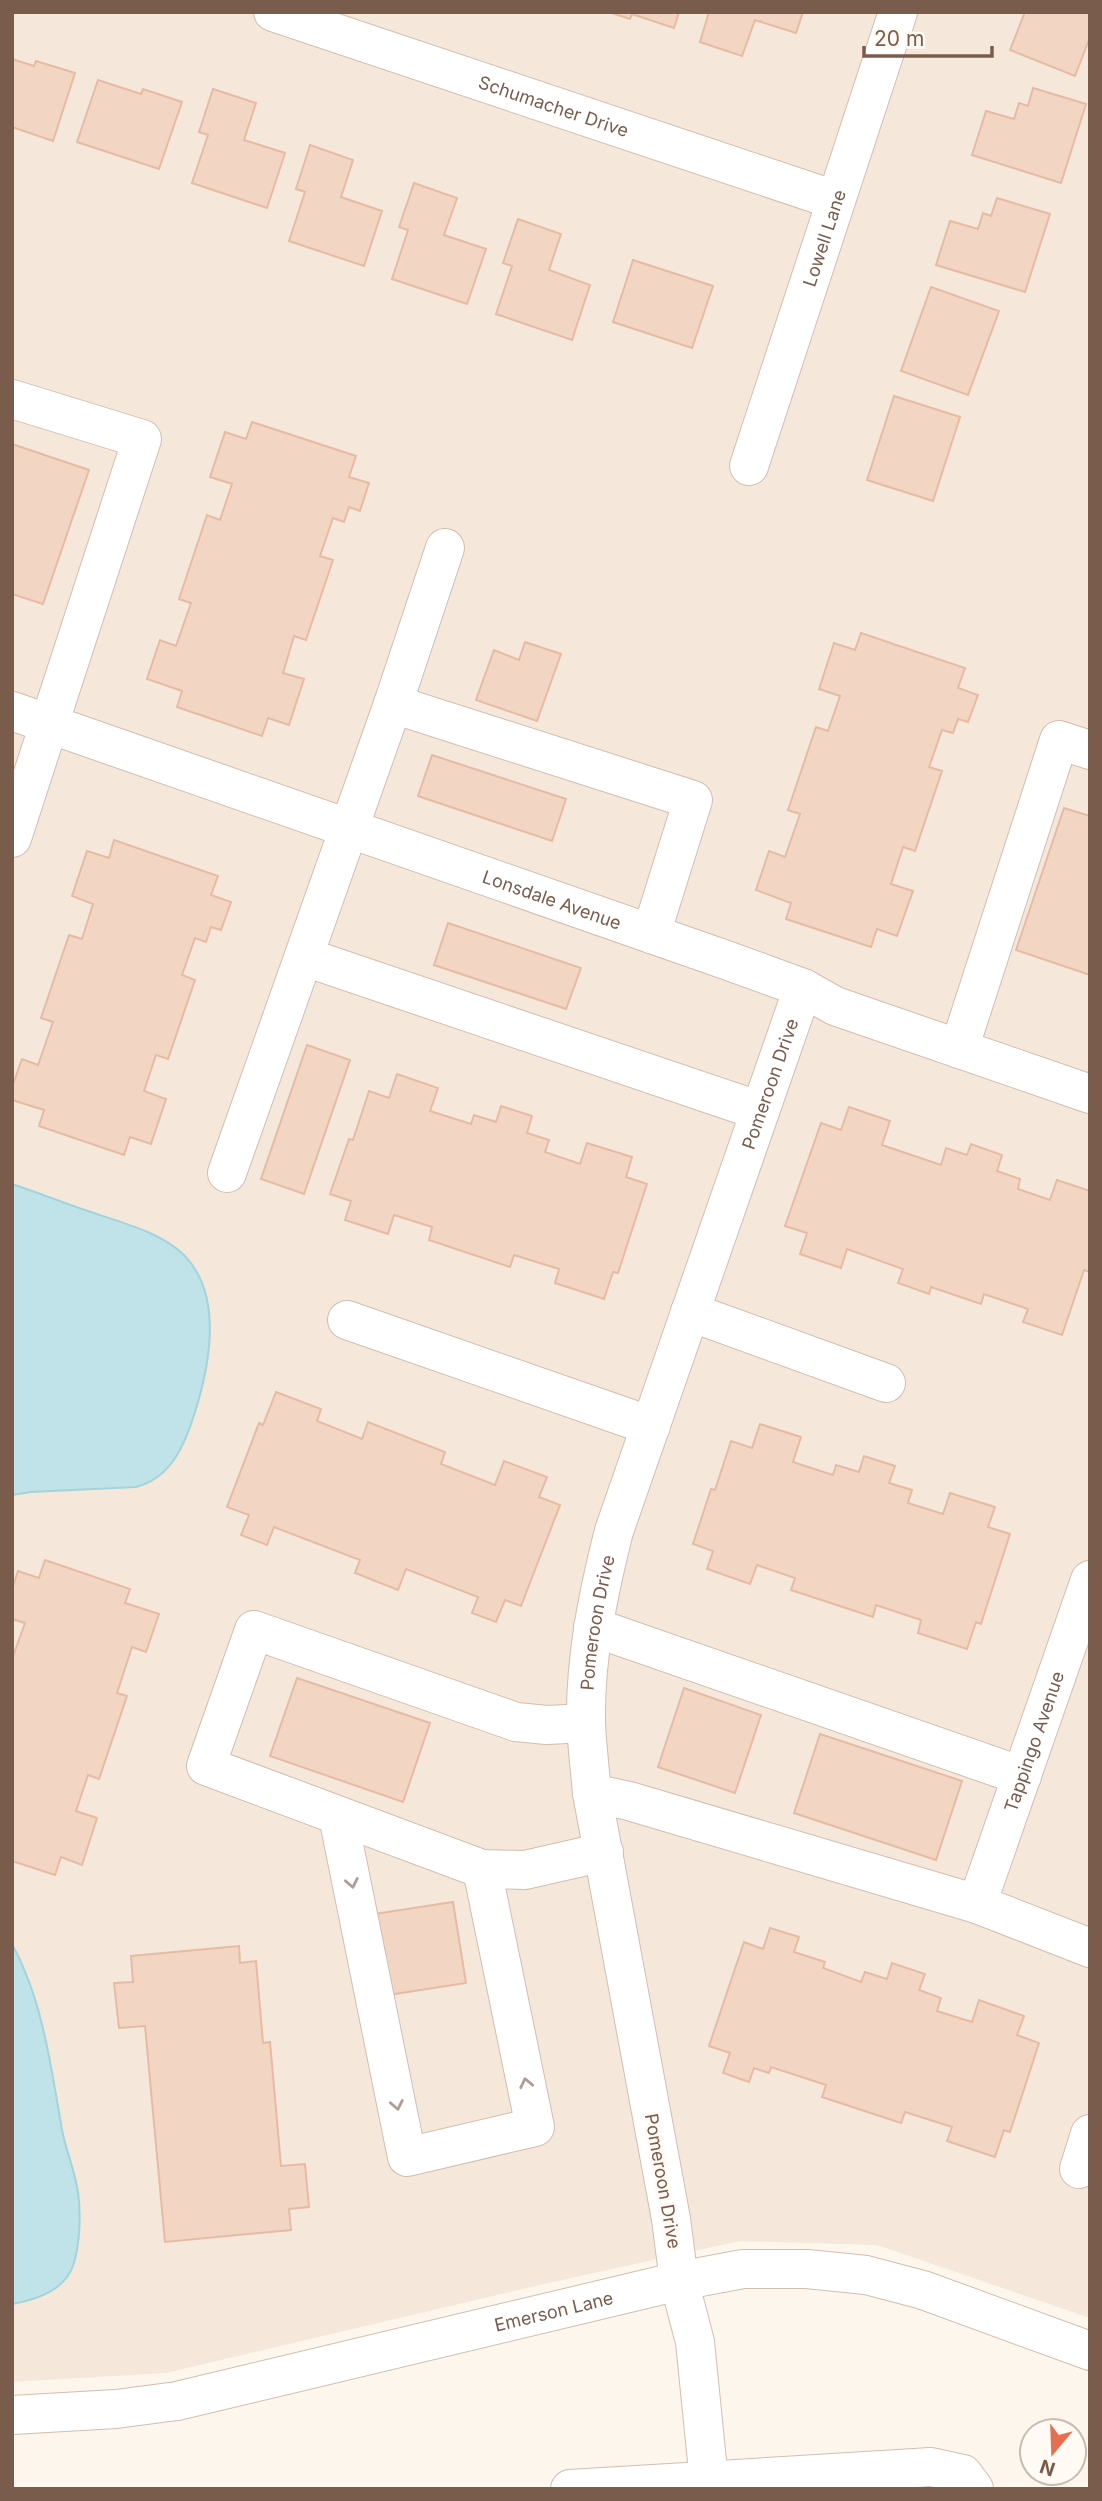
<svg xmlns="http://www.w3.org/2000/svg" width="1102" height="2501" font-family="Inter,sans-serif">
  <rect width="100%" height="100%" fill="#fdf6ec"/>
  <!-- residential -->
  <path fill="#f5e8da" d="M12 12H1090V2318L877 2245 740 2241 553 2282 166 2373 12 2382Z"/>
  <!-- water -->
  <path fill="#bfe3e8" stroke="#a5d3da" stroke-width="2" d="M12 1184C36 1192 59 1201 82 1209 115 1221 158 1230 184 1255 223 1295 210 1364 195 1412 185 1445 171 1478 136 1487L31 1492 12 1495Z
    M12 1944C43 2001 51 2067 62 2130 66 2151 75 2171 78 2192 81 2214 80 2245 73 2266 64 2291 35 2300 12 2304Z"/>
  <!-- building -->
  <path fill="#f3d5c3" stroke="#e6bba3" stroke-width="2" d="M609 12H679L674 28 632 14 630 19Z
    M709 12H803L796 33 755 20 742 56 700 42Z
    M1025 12H1090V37L1075 76 1010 50Z
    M12 59 34 66 36 61 75 73 53 141 12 127Z
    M98 80 141 94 143 89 182 102 159 169 77 142Z
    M1033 88 1086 104 1061 183 972 155 986 111 1014 119 1019 103 1028 106Z
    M213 89 256 103 244 140 285 153 267 208 192 183 208 135 199 132Z
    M310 145 353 160 341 197 382 211 364 266 289 241 305 192 296 189Z
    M414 183 457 198 444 235 486 249 467 304 392 279 408 230 399 227Z
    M997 198 1050 214 1025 292 936 265 950 221 978 229 983 213 991 216Z
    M518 219 561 234 549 270 590 285 572 340 496 314 512 266 503 263Z
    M633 260 713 286 692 348 613 322Z
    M931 287 999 311 968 395 901 371Z
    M894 396 960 417 933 501 867 480Z
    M252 422 356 456 349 477 369 483 360 511 349 507 344 522 333 518 320 556 333 560 306 640 294 636 283 673 304 679 289 725 268 718 262 736 177 707 182 691 147 679 160 640 176 646 191 603 179 599 207 515 220 520 232 484 210 477 225 432 246 439Z
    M12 444 89 470 43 604 12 594Z
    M861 633 965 668 958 688 978 695 968 722 958 719 953 733 942 730 929 767 942 771 915 851 903 847 891 884 913 891 897 936 877 929 871 947 786 919 791 903 756 890 769 851 785 857 800 814 788 810 816 727 828 731 840 696 819 689 834 643 855 650Z
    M525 642 561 654 537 721 476 700 494 650 519 660Z
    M432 755 566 799 552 841 418 796Z
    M1064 808 1090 816V975L1016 950Z
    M114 840 218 876 211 895 231 902 221 930 211 927 206 942 195 938 182 975 195 980 168 1059 156 1055 144 1091 166 1099 151 1144 130 1137 124 1155 39 1126 44 1110 12 1100V1087L22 1059 38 1065 53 1022 41 1018 69 935 82 939 93 904 72 896 87 851 109 858Z
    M448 923 581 968 566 1009 434 965Z
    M307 1045 350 1060 304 1194 261 1179Z
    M397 1074 438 1088 430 1111 471 1124 474 1115 496 1122 501 1106 532 1116 527 1133 549 1140 545 1152 580 1164 587 1143 632 1157 626 1177 647 1184 618 1273 613 1272 604 1299 555 1283 559 1269 514 1255 510 1267 429 1240 432 1227 394 1215 388 1234 345 1220 351 1201 330 1194 349 1139 353 1140 369 1091 389 1098Z
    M849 1107 890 1121 882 1145 941 1165 946 1148 967 1155 971 1144 1002 1155 997 1171 1020 1179 1018 1189 1050 1200 1057 1180 1090 1191V1272L1084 1270 1062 1335 1023 1322 1028 1309 984 1294 981 1304 931 1287 929 1294 898 1283 903 1269 847 1249 841 1268 800 1254 807 1233 785 1226 821 1123 841 1130Z
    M276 1392 321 1409 317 1421 362 1439 368 1422 445 1452 441 1464 495 1485 504 1461 547 1477 539 1497 560 1505 521 1606 505 1600 496 1622 472 1613 478 1597 406 1569 398 1590 355 1573 360 1560 274 1527 267 1545 241 1535 249 1515 227 1507 259 1423 263 1425Z
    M760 1424 801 1437 793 1462 833 1475 836 1465 859 1472 864 1456 895 1466 889 1483 912 1490 908 1503 943 1514 950 1493 995 1507 988 1527 1010 1534 981 1624 976 1622 967 1649 918 1633 921 1620 876 1605 873 1617 791 1590 795 1578 757 1565 750 1584 707 1569 713 1551 693 1544 711 1489 715 1490 731 1441 752 1448Z
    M45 1560 130 1589 125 1603 159 1614 146 1652 132 1647 117 1693 127 1696 99 1779 88 1775 76 1811 97 1818 82 1865 61 1857 55 1875 12 1861V1659L25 1623 12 1619V1589L18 1571 39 1578Z
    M297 1678 430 1723 403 1802 270 1756Z
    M684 1688 761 1715 735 1793 658 1767Z
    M820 1734 962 1781 936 1860 794 1813Z
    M453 1902 466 1983 388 1995 374 1914Z
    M770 1928 799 1937 794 1952 825 1962 823 1968 861 1982 865 1972 887 1979 892 1963 925 1974 919 1990 941 1998 937 2011 972 2022 979 2000 1024 2016 1017 2035 1039 2043 1010 2132 1004 2130 995 2157 947 2141 952 2127 905 2112 901 2123 822 2097 826 2085 771 2067 769 2073 754 2068 749 2082 723 2073 730 2053 709 2046 744 1942 763 1949Z
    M239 1946 240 1963 256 1961 263 2043 270 2042 281 2166 305 2164 309 2207 289 2209 291 2230 165 2242 145 2026 119 2028 114 1983 133 1982 131 1956Z"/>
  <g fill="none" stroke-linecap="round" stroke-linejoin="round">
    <defs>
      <g id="minor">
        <path id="s1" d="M273 12 835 200"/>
        <path d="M12 399 142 439 12 838"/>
        <path id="s2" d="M749 466 898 12"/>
        <path d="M393 704 445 548"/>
        <path id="s3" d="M12 711 726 960 803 988 835 1006 1090 1094"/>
        <path d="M305 957 760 1111"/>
        <path d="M959 1049 1059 740 1090 750"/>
        <path d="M227 1173 393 704 693 800 651 934"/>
        <path d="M690 1312 886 1383"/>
        <path d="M347 1320 651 1426"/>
        <path d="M593 1627 1022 1776"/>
        <path d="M586 1723 547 1725 516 1722 254 1630 206 1766 482 1869 525 1870 604 1852"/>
        <path d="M592 1793 629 1801 977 1904 1090 1948"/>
        <path d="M338 1816 407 2157 535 2127 482 1869"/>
        <path id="s4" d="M977 1904 1090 1580"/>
        <path d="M1079 2169 1090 2134"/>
        <path id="s5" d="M12 2415 116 2409 177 2401 679 2281 743 2269H807L866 2275 923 2290 1090 2351"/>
        <path id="s6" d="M709 2481 695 2342 679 2281 671 2219 592 1793C590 1770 587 1746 586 1723 585 1657 598 1594 614 1531L803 988"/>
        <path d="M570 2489 931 2467 963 2474 974 2489"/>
      </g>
    </defs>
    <!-- minor casing -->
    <use href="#minor" stroke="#d1beb0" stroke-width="40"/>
    <!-- minor -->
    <use href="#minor" stroke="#fff" stroke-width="38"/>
  </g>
  <!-- one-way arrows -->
  <defs><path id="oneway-chevron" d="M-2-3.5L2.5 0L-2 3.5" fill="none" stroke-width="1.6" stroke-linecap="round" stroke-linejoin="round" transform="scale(1.75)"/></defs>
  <g stroke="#af9d94">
    <use href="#oneway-chevron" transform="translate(352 1883) rotate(79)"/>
    <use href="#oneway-chevron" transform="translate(526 2083) rotate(-102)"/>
    <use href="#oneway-chevron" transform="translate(397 2105) rotate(79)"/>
  </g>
  <g text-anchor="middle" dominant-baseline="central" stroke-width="6" stroke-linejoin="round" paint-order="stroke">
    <!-- street labels -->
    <g font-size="18" fill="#7a5c4d" stroke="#fffaf3">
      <text stroke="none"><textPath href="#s1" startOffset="296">Schumacher Drive</textPath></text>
      <text stroke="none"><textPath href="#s2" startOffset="240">Lowell Lane</textPath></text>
      <text stroke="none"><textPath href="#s3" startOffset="572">Lonsdale Avenue</textPath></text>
      <text stroke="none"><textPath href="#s6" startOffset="1437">Pomeroon Drive</textPath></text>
      <text stroke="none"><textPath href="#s6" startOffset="870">Pomeroon Drive</textPath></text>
      <text stroke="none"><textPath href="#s4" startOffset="172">Tappingo Avenue</textPath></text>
      <text transform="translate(663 2181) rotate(80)">Pomeroon Drive</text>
      <text stroke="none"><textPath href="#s5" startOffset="553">Emerson Lane</textPath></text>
    </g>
  </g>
  <!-- border -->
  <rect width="1102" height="2501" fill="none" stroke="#7a5c4d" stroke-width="28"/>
  <!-- north arrow -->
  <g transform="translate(1053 2452) rotate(199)"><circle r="33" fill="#fffaf3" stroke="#cabbb1" stroke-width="2"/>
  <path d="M0-5L12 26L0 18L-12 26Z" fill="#e76f51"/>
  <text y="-10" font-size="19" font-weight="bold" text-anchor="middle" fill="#7a5c4d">N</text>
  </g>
  <!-- scale -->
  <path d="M864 46v10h128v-10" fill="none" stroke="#7a5c4d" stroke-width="3.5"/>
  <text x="874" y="46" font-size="21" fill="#7a5c4d" stroke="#fffaf3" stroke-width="5" paint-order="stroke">20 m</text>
</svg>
